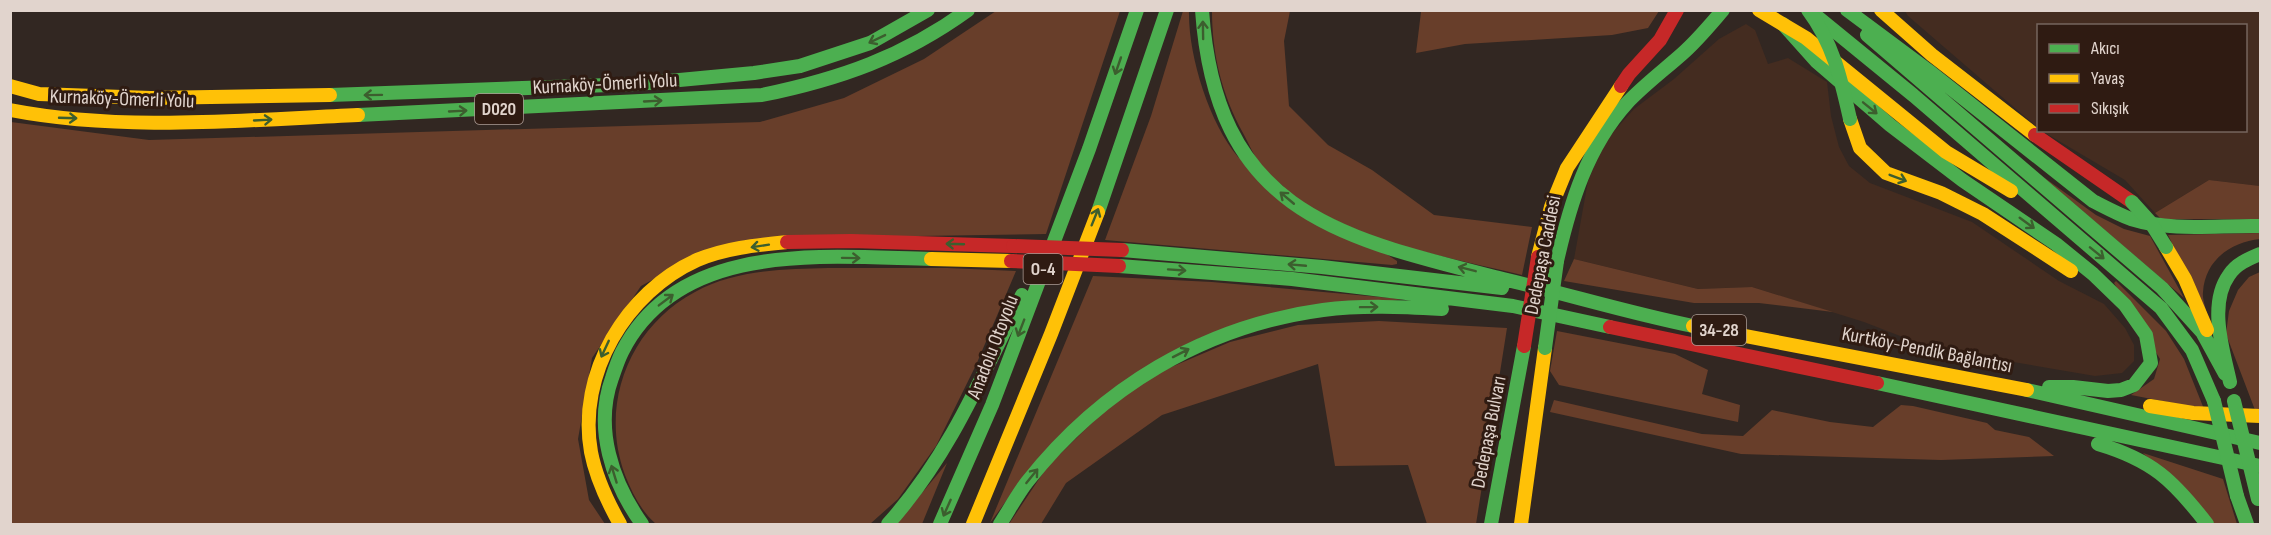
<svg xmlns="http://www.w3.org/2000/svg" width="2271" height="535" font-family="'Sofia Sans Condensed',sans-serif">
  <rect width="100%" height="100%" fill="#322722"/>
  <!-- built -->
  <path fill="#442c20" d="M1905 11H2260V186L2209 180 2155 213 2125 180 2042 131 2246 130V26H2038V128L1908 16Z
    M1746 24 1755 30 1768 64 1788 58 1827 82 1831 116 1839 147 1849 166 1870 183 1972 222 2059 281 2104 304 2125 328 2134 345V361L2122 373 2095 376 1931 348 1864 322 1752 287 1698 289 1574 259 1588 181 1605 141 1634 109 1674 79 1719 39Z"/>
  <!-- green -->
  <path fill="#683e2a" d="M996 11H1120L1046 234 786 238 700 254 641 286 592 358 578 439 589 500 605 524H11V122L149 140 760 122 844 98 924 59Z
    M1183 11H1189C1188 55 1209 123 1238 157L1397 261V264L1392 265 1105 240 1151 116Z
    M1212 11H1290L1284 41 1289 106 1328 145 1372 170 1434 215 1532 227 1522 275C1432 253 1330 239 1264 168 1255 159 1249 144 1243 133 1222 95 1212 54 1212 11Z
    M1419 11H1659L1648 28 1612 35 1465 44 1416 53 1421 12Z
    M2042 176 2096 215 2124 229 2150 236 2184 298Z
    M2209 180 2260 186V219H2161L2155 213Z
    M2260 233V239C2231 242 2205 260 2203 292 2202 299 2206 308 2207 315L2168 235Z
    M1574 259 1698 289 1752 287 1833 312 1759 303H1694L1564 281Z
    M828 268H947L1016 271 976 365 936 446 898 499 870 524H656C641 511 632 493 625 475 599 405 629 327 695 292 735 270 784 269 828 268Z
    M2260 272V409L2255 410 2226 334 2229 311 2238 290 2249 277Z
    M1093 276 1212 282 1402 299 1199 338 1028 471 990 523Z
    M2116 281 2166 331 2184 359 2204 409 2131 395 2154 379 2160 359 2114 283Z
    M1379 321 1507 328 1476 524H1427L1408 465 1335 466 1318 364 1162 415 1066 483 1041 524H1009L1047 467 1106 409 1155 374 1230 342 1298 325Z
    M1557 331 1675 354 1708 370 1702 394 1740 405 1738 422 1559 385 1550 371Z
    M1554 400 1702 434 1743 436 1772 410 1830 422 1873 427 1901 405 1913 406 1987 423 1995 430 2029 437 2054 456 1941 460 1741 454 1550 412Z
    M2143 453 2223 479 2237 524H2214Z
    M947 463 922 524H896Z"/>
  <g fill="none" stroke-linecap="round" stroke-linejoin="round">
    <!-- fast -->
    <path stroke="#4caf50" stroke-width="14" d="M1202 10C1216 211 1335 237 1503 279 1567 294 1629 313 1693 326
      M1847 10 1929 71 2093 201C2105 207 2118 214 2131 219 2173 232 2217 225 2260 226
      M1815 15 1913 95 2161 308 2192 350 2214 401
      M1783 24 1817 62 1890 125 1962 180 2056 244 2093 274 2125 305 2146 335 2151 363 2134 385 2121 390 2108 391 2073 387H2049
      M1867 35 2162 288 2202 332 2225 374
      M330 95 637 84 754 73 800 66 870 43 928 10
      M358 115 762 95C840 79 903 57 968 10
      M1098 212 1167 10
      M1122 250 1322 267 1502 288
      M1557 261C1570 204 1587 147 1627 103 1644 85 1664 70 1682 54 1697 41 1710 25 1723 10
      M1119 266 1292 279 1513 306 1610 327
      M2230 382C2223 350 2208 304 2229 275 2236 264 2248 259 2260 254
      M1877 383 2260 466
      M2027 390 2260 443
      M2098 444C2152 460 2173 480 2207 524
      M2237 496 2247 524
      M642 524C612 482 594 428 612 378 615 369 618 360 622 352 679 239 827 257 931 259
      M888 524C949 456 982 376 1022 295
      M940 524 992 405 1089 149 1137 10
      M1000 524C1009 510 1017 495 1027 482 1101 388 1204 326 1323 310 1362 305 1403 307 1442 309
      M1491 524 1524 346"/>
    <!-- slow -->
    <path stroke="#ffc107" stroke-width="14" d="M1759 10 1806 38 1946 152 2011 191
      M1881 10 1932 55 2035 135
      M10 86 39 94 151 98 330 95
      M10 110C124 132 243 120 358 115
      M1850 119 1860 148 1886 173 1941 193 1983 214 2071 271
      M2166 247 2185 279 2207 330
      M1538 257 1551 207 1567 168 1621 86
      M931 259 1011 261
      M1693 326 2027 390
      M2150 406 2193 413 2260 416
      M620 524C607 501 596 478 591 452 577 374 626 292 697 260 725 248 757 245 787 242
      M973 524 1051 334 1098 212
      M1521 524 1545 348"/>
    <!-- jam -->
    <path stroke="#c62828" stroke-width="14" d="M1621 86 1629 74 1660 40 1677 10
      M2035 135 2132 202
      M787 242 851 241 1013 246
      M1610 327 1877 383"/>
    <!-- fast-bridge -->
    <path stroke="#4caf50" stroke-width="14" d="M1808 10C1833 43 1841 79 1850 119
      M2132 202 2151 223 2166 247
      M1545 348 1557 261
      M2214 401 2237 496
      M2234 401 2258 499"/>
    <!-- jam-bridge -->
    <path stroke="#c62828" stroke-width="14" d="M1013 246 1122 250
      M1011 261 1119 266
      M1524 346 1538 257"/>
  </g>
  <!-- one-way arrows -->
  <defs><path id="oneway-shaft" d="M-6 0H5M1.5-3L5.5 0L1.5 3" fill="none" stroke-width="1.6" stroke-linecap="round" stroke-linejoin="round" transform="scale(1.5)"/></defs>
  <g stroke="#3c5e2e">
    <use href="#oneway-shaft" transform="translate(1203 30) rotate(-91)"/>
    <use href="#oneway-shaft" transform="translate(877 39) rotate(154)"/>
    <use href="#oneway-shaft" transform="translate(1118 66) rotate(109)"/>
    <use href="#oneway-shaft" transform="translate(373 95) rotate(179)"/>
    <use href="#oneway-shaft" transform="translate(653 101) rotate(-3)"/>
    <use href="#oneway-shaft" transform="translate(1870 108) rotate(39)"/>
    <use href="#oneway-shaft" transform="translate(458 111) rotate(-3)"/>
    <use href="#oneway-shaft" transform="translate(68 118) rotate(2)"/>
    <use href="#oneway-shaft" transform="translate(263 120) rotate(-3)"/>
    <use href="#oneway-shaft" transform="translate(1898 178) rotate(21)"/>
    <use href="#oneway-shaft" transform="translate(1287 198) rotate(-140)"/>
    <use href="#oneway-shaft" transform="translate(1095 217) rotate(-68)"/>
    <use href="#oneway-shaft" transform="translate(2027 223) rotate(36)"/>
    <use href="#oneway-shaft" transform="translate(955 244) rotate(-178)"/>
    <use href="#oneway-shaft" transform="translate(760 246) rotate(171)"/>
    <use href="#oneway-shaft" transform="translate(2097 253) rotate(39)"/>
    <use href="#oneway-shaft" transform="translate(851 258) rotate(1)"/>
    <use href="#oneway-shaft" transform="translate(1297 265) rotate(-175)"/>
    <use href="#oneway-shaft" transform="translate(1467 269) rotate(-166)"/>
    <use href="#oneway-shaft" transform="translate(1177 270) rotate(4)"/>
    <use href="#oneway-shaft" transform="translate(666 300) rotate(-37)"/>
    <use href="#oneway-shaft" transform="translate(1369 307) rotate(-1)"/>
    <use href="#oneway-shaft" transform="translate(1021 328) rotate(111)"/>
    <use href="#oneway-shaft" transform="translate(605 349) rotate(115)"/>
    <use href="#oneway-shaft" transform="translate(1181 353) rotate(-27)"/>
    <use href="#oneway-shaft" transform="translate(614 474) rotate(-107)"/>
    <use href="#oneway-shaft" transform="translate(1032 476) rotate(-51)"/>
    <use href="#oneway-shaft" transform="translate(947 508) rotate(114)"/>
  </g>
  <g text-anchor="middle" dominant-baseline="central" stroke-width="6" stroke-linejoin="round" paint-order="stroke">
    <!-- shield labels -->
    <g fill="#2f1b12" stroke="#ac9c95" stroke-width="1.5">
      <rect x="475" y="94" width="48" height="30" rx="4.5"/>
      <rect x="1023.5" y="254" width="39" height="30" rx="4.5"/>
      <rect x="1692" y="315" width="54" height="30" rx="4.5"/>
    </g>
    <g font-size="18" font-weight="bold" fill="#e1d4cd">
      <text x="499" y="109">D020</text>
      <text x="1043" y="269">O-4</text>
      <text x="1719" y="330">34-28</text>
    </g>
    <!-- street labels -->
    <g font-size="20" fill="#e1d4cd" stroke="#2f1b12">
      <text transform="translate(605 84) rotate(-3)">Kurnaköy-Ömerli Yolu</text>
      <text transform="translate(122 99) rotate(2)">Kurnaköy-Ömerli Yolu</text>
      <text transform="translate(1543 255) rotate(-79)">Dedepaşa Caddesi</text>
      <text transform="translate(993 347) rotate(-69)">Anadolu Otoyolu</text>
      <text transform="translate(1927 350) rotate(11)">Kurtköy-Pendik Bağlantısı</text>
      <text transform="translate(1489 432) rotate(-79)">Dedepaşa Bulvarı</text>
    </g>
  </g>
  <!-- border -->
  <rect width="2271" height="535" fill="none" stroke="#e1d4cd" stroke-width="24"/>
  <!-- legend -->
  <rect x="2037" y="24" width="210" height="108" fill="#2f1b12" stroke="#76655d" stroke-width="1.5"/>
  <rect x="2049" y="44" width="30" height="9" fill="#4caf50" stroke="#76655d" stroke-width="1.5"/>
  <text x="2091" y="54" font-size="18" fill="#e1d4cd">Akıcı</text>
  <rect x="2049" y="74" width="30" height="9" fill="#ffc107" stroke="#76655d" stroke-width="1.5"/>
  <text x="2091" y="84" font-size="18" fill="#e1d4cd">Yavaş</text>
  <rect x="2049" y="104" width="30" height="9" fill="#c62828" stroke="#76655d" stroke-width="1.5"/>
  <text x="2091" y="114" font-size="18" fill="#e1d4cd">Sıkışık</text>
</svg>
